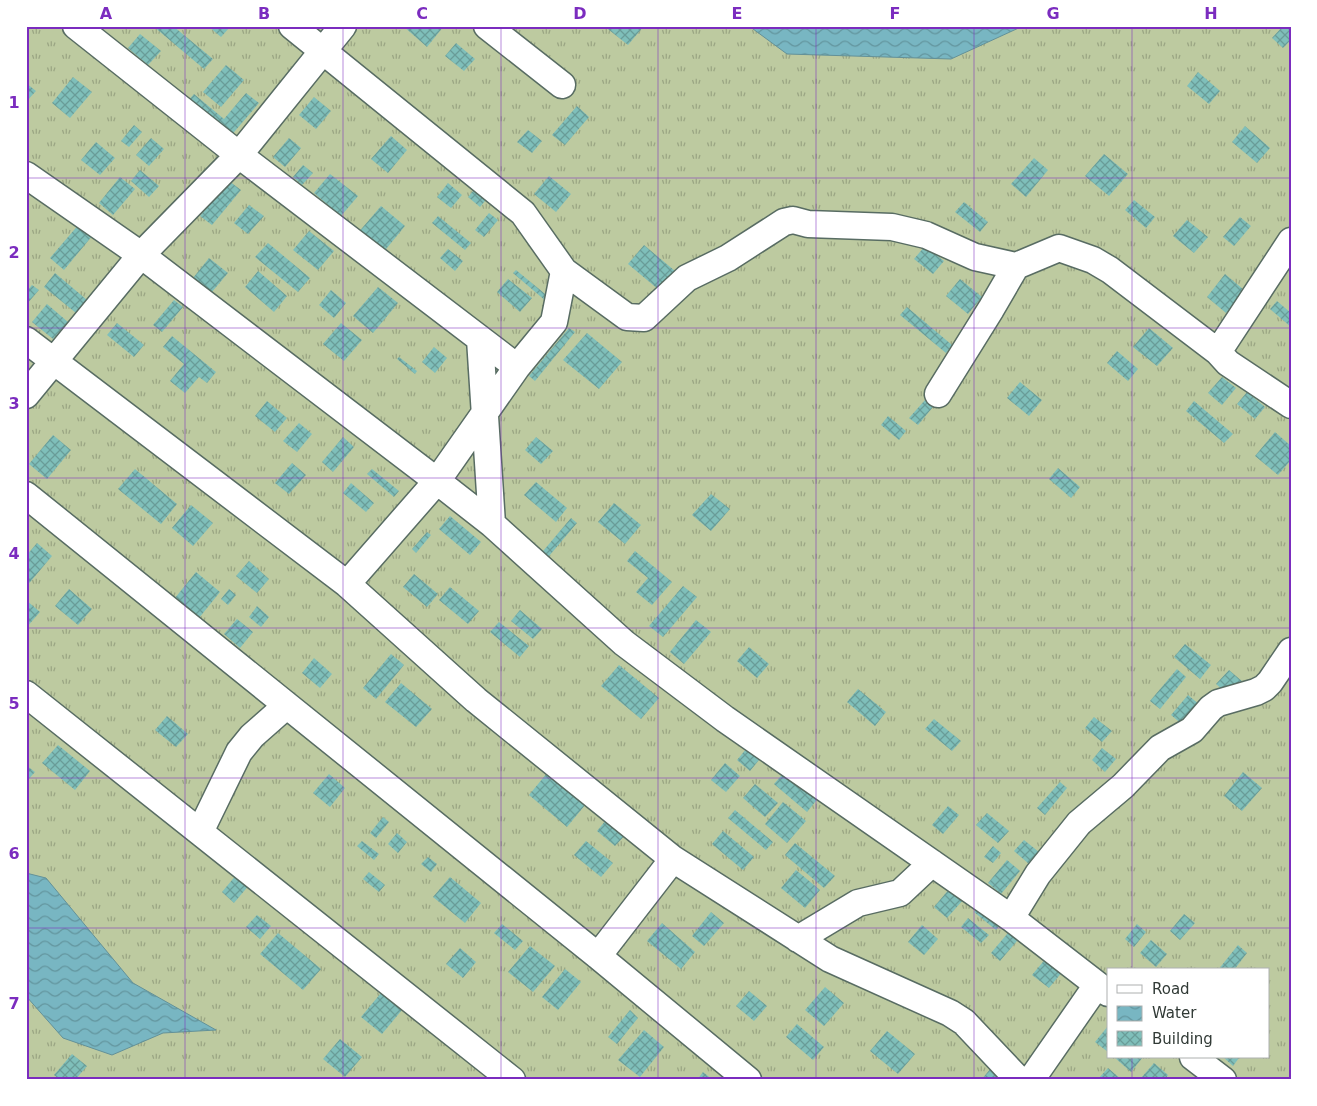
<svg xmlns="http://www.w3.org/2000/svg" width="1317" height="1106" font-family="'DejaVu Sans',sans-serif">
  <defs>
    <pattern id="grass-tufts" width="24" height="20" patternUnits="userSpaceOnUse" patternTransform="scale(1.25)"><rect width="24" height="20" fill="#bdcaa0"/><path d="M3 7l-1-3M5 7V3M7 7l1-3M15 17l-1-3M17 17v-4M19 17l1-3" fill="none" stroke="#9aa583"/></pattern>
    <pattern id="water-waves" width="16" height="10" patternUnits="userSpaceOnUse" patternTransform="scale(1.25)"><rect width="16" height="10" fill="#78b6c2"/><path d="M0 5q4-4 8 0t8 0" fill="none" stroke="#63959e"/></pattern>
    <pattern id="building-cross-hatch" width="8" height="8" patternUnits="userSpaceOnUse" patternTransform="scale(1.25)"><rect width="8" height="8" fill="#7fbfba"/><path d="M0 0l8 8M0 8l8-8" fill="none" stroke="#699c98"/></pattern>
  </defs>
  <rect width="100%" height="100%" fill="#d7eee3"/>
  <!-- grass -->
  <path fill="url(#grass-tufts)" fill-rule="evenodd" d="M26 26H1291V1080H26ZM1108 970H1268V1057H1108Z"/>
  <!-- water -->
  <path fill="url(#water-waves)" stroke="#639198" d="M749 26H1023L951 59 787 54Z
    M26 873 46 878 133 983 216 1030 163 1033 112 1055 63 1038 26 996Z"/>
  <!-- building -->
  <path fill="url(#building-cross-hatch)" d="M153 26H173L213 59 204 69Z
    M208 26H228L230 27 221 37Z
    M403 26H444L427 47Z
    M604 26H644L628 45Z
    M1283 26H1291V40L1283 48 1272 38Z
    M140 34 161 51 148 65 128 48Z
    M456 43 475 59 464 71 445 56Z
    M226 65 244 80 221 107 203 92Z
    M1198 72 1220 91 1209 104 1187 86Z
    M73 77 92 92 70 118 52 103Z
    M26 83 36 91 26 102Z
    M246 93 259 103 229 138 187 102 194 94 224 119Z
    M314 97 331 111 316 129 299 115Z
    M577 106 589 117 565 145 552 135Z
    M134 125 142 132 129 147 121 141Z
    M1245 126 1270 148 1257 163 1232 142Z
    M528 130 542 141 532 153 517 142Z
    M391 136 407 150 388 173 371 159Z
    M151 138 164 149 149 166 136 155Z
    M289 138 301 148 285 167 273 157Z
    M96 142 115 158 100 175 81 160Z
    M1104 154 1128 174 1109 196 1085 176Z
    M1034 158 1048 170 1026 197 1011 184Z
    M303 165 313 173 302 185 293 177Z
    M140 170 159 186 149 197 131 181Z
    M330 174 358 196 341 216 314 193Z
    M549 176 571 194 556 212 534 194Z
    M120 177 135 189 113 215 99 203Z
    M229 181 241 190 212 225 200 216Z
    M448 183 462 195 451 208 437 197Z
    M478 185 490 195 480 207 468 197Z
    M1134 200 1155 217 1146 228 1125 210Z
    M964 202 988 222 980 232 955 212Z
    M249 205 264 216 248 234 234 223Z
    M381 206 405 226 382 254 357 234Z
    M489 213 498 220 484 237 475 230Z
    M438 216 471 243 465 250 432 223Z
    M1240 217 1251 226 1234 246 1223 237Z
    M1187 220 1208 237 1194 253 1173 236Z
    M80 223 93 235 64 270 50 258Z
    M309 231 334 251 318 270 293 250Z
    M268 243 310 278 298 292 255 257Z
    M644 245 675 271 659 290 628 264Z
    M925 246 944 261 933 274 914 259Z
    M448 249 463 261 455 271 440 258Z
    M209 258 228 273 211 293 193 278Z
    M516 270 550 298 547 302 513 273Z
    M258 271 287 296 274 312 245 287Z
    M55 273 87 300 76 313 44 287Z
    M1225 274 1244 290 1226 313 1207 297Z
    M508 279 532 298 520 312 497 292Z
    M960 279 982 297 968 314 946 296Z
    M32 285 39 290 26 305V292Z
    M378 287 398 303 373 333 353 316Z
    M331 290 346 303 334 318 319 305Z
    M174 300 183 307 162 332 153 325Z
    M1277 301 1291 313V327L1270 309Z
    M47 304 68 322 53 339 32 322Z
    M907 307 952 345 946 353 900 315Z
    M117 323 144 345 134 357 107 335Z
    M341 323 362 340 344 361 323 344Z
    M569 328 575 332 535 381 529 376Z
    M1149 328 1173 348 1157 366 1133 347Z
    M587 333 622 362 599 389 563 360Z
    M172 336 216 372 207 383 199 377 185 393 170 381 184 364 163 347Z
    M434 347 447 358 435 373 422 362Z
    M1117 351 1138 369 1128 381 1107 363Z
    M399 357 417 371 415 374 397 359Z
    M1222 377 1236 388 1222 405 1208 393Z
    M1020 382 1042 400 1029 416 1007 398Z
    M1247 392 1265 407 1255 419 1237 404Z
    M925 400 933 407 918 425 909 418Z
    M267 401 287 418 275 432 255 416Z
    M1194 401 1233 434 1224 443 1186 411Z
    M888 416 906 431 899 440 881 425Z
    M299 423 312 434 297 452 283 441Z
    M1275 432 1291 446V460L1278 475 1255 456Z
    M53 435 71 450 47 479 29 464Z
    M343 437 354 447 333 472 322 462Z
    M536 437 553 451 541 464 525 450Z
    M292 463 306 475 289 494 275 483Z
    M1058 468 1080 487 1071 498 1049 479Z
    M135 469 177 504 161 524 118 489Z
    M372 469 399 491 394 497 367 474Z
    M536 482 567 508 556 522 524 495Z
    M351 483 374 503 366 512 343 493Z
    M711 494 730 509 711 531 692 515Z
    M614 503 641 525 625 544 598 522Z
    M191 505 213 523 193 546 172 528Z
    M450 516 481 542 470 555 439 529Z
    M571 518 577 523 544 562 538 557Z
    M427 532 431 535 416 553 412 549Z
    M37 543 52 556 26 587V556Z
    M635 551 672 582 652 605 636 592 648 578 627 561Z
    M249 561 269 579 257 593 236 576Z
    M196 572 220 592 199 618 175 598Z
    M414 574 438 594 427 607 403 587Z
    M683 586 697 597 663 637 649 626Z
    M450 587 479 611 468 624 439 600Z
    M69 589 92 609 78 625 55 606Z
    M229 589 236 595 228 605 221 599Z
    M26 600 40 612 26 628Z
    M257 606 269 617 261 627 249 617Z
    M520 610 542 629 533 639 511 621Z
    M237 619 253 632 240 648 224 634Z
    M696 620 711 632 684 664 670 652Z
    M499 622 529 646 520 657 490 632Z
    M1185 644 1211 665 1200 679 1174 657Z
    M749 647 769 664 757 678 737 661Z
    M391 654 404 665 376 699 363 688Z
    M314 658 332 674 320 688 302 673Z
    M619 665 659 698 641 719 601 686Z
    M1177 669 1186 677 1160 709 1150 701Z
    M1229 670 1243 682 1231 697 1216 684Z
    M401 683 432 709 416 727 385 702Z
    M858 689 886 712 875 726 847 702Z
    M1188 695 1200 705 1183 725 1171 715Z
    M167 716 188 734 176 747 155 730Z
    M1094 717 1112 731 1102 742 1085 728Z
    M934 719 961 741 952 751 925 729Z
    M751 743 764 754 750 771 737 760Z
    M58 745 90 771 75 790 42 763Z
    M1102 748 1116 759 1105 772 1092 760Z
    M725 763 740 776 726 792 711 780Z
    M26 765 35 772 26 782Z
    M787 769 820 796 807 812 774 784Z
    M548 772 586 804 567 827 529 795Z
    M1243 772 1262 788 1242 811 1224 796Z
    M329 774 345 788 330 807 313 793Z
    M1060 782 1067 788 1045 815 1037 808Z
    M755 784 778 803 765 817 743 798Z
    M783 802 806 821 787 843 765 824Z
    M948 806 959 815 943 834 932 825Z
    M735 810 773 842 766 850 728 818Z
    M987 813 1009 831 998 843 976 825Z
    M610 815 629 831 615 846 597 831Z
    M383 817 389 822 376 838 370 833Z
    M723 831 754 857 743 870 712 844Z
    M397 833 407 842 398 853 388 844Z
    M1024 840 1039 852 1029 864 1014 851Z
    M362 841 379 854 374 860 357 846Z
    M586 841 613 863 601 877 574 855Z
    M795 843 835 876 824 888 785 855Z
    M993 846 1001 853 993 863 984 857Z
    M428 857 437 864 431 872 421 864Z
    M1007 860 1020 871 1001 894 988 883Z
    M796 870 820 890 805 908 781 888Z
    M369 872 385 885 379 892 363 879Z
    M237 874 250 884 234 903 222 892Z
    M450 877 481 903 465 923 433 897Z
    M950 888 964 899 947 918 934 907Z
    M981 904 1002 922 996 930 974 912Z
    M711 912 724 923 704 946 692 936Z
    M1184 914 1195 923 1180 940 1170 931Z
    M257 915 271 926 260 939 246 927Z
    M968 918 989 935 981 943 961 927Z
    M662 923 695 952 681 969 647 941Z
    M502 924 523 941 515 950 494 933Z
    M1137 924 1146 932 1134 947 1125 939Z
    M922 925 938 939 924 955 908 942Z
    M1013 927 1022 935 1000 961 991 953Z
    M278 933 321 969 303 990 260 954Z
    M1151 940 1167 954 1156 967 1140 953Z
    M1238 945 1247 953 1234 970H1218Z
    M530 946 555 966 533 992 508 972Z
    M460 948 476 962 463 978 446 964Z
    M1047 957 1063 971 1049 988 1032 975Z
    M565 969 581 982 558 1010 542 997Z
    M825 987 844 1003 824 1026 805 1010Z
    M749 991 767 1006 754 1021 736 1006Z
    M381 993 402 1010 382 1034 361 1017Z
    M630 1010 638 1018 617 1044 608 1037Z
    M797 1024 824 1047 813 1060 786 1037Z
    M1108 1026V1052L1095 1042Z
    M644 1030 664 1047 640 1077 618 1060Z
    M887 1031 915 1054 898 1074 870 1051Z
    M340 1039 362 1057 345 1077 323 1059Z
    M72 1054 87 1066 75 1080H60L54 1075Z
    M1114 1057H1143L1131 1072Z
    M1223 1057H1238L1239 1058 1233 1066Z
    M1154 1063 1168 1075 1165 1080 1141 1078Z
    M991 1068 1004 1080 982 1079Z
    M1108 1068 1122 1080H1097Z
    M703 1072 713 1080H697Z"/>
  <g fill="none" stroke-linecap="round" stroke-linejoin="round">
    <defs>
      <path id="minor" d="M76 26 239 155 517 367
        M292 26 523 213 564 271 627 317 644 318 687 278 728 258 784 222 793 220 808 224 892 227 926 235 975 257 1016 266
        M487 26 562 85
        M26 175 141 255 437 481 492 524 624 643 725 719 1011 918 1108 993
        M480 339 492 524
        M26 340 347 584 476 700 673 859 830 959 950 1013 964 1022 1019 1080
        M1218 352 1291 241
        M938 394 991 309 1016 266 1059 248 1093 260 1110 270 1218 352 1228 363 1291 405
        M26 395 141 255 239 155 343 26
        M26 495 598 956 748 1080
        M347 584 437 481 517 367 554 322 564 271
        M26 694 512 1080
        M200 832 239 752 252 736 286 706
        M1011 918 1038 874 1079 823 1123 786 1160 748 1192 730 1211 708 1218 703 1256 692 1264 688 1270 682 1291 651
        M798 939 858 903 900 893 932 863
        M598 956 673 859
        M1193 1057 1223 1080
        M1031 1080 1097 985"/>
    </defs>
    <!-- minor casing -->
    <use href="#minor" stroke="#586c63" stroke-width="29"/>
    <!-- minor -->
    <use href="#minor" stroke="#fff" stroke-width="26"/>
  </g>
  <!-- grid -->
  <path fill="none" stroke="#7b2cbf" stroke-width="1" stroke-opacity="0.55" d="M185 26V1080M343 26V1080M501 26V1080M658 26V1080M816 26V1080M974 26V1080M1132 26V970M26 178H1291M26 328H1291M26 478H1291M26 628H1291M26 778H1291M26 928H1291M1132 1057V1080"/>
  <!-- border -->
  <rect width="1317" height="1106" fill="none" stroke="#ffffff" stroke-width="55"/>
  <!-- legend -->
  <rect x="1107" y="968" width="162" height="90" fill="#ffffff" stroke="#adb0af"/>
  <rect x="1117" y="985" width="25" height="8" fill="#ffffff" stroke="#adb0af"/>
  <text x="1152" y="994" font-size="15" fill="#313a36">Road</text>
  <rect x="1117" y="1006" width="25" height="15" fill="url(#water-waves)" stroke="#adb0af"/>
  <text x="1152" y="1018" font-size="15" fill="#313a36">Water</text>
  <rect x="1117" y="1031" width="25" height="15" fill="url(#building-cross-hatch)" stroke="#adb0af"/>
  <text x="1152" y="1044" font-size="15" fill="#313a36">Building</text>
  <rect x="28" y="28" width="1262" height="1050" fill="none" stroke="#7b2cbf" stroke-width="2"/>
  <g font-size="16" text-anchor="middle" font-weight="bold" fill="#7b2cbf">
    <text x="106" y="19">A</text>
    <text x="264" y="19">B</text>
    <text x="422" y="19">C</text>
    <text x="580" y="19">D</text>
    <text x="737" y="19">E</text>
    <text x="895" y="19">F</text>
    <text x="1053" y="19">G</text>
    <text x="1211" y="19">H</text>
    <text x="14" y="108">1</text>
    <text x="14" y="258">2</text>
    <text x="14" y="409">3</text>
    <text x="14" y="559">4</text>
    <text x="14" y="709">5</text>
    <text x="14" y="859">6</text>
    <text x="14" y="1009">7</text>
  </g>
</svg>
